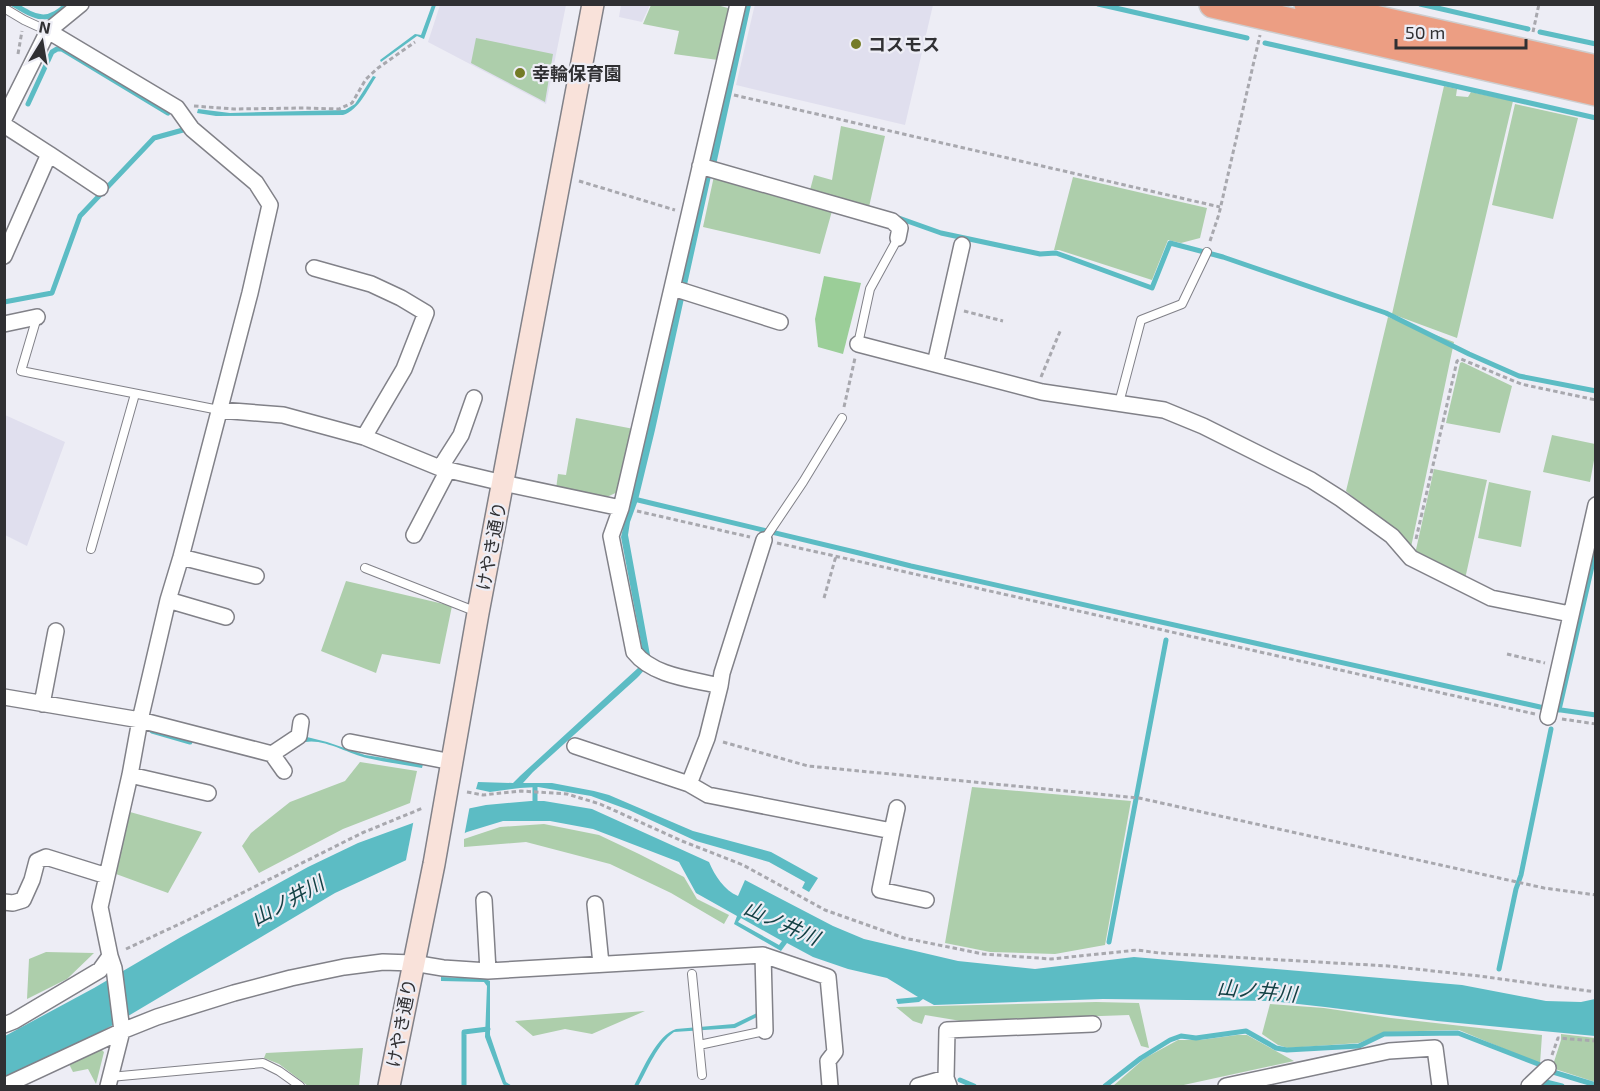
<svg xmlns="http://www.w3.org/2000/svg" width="1600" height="1091" font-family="'Exo 2','Noto Sans JP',sans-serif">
  <rect width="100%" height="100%" fill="#ededf5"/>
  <!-- built -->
  <path fill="#e0dfee" d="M755 4 933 5 905 125 736 85Z
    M440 5H566L546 104 428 42Z
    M621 5V4L650 5 642 22 619 17Z
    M5 415 65 442 27 546 5 535Z"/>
  <!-- green -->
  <path fill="#adceab" d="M714 4 731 9 718 60 674 54 679 31 643 24 651 5Z
    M476 38 553 54 545 102 471 63Z
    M1444 86 1457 89 1456 96 1468 97 1471 92 1513 101 1457 338 1392 314Z
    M1515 104 1578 118 1553 219 1492 205Z
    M841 126 885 136 869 207 810 190 814 175 832 180Z
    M714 176 832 211 820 254 703 227Z
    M1073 177 1207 208 1200 238 1181 243 1168 240 1152 280 1059 250H1054Z
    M1388 317 1454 342 1410 552 1398 535 1346 491Z
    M1462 362 1512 386 1500 433 1446 423 1460 363Z
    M576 418 634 429 620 491 600 500 556 489 558 474 566 475Z
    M1552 435 1595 444V455L1590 482 1543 472Z
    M1434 469 1487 480 1465 579 1415 554Z
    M1489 482 1531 491 1521 547 1478 538Z
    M346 581 452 606 440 664 382 654 376 673 321 651Z
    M360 762 417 771 410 803 343 829 259 873 242 846 251 833 290 802 345 781Z
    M972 787 1131 801 1105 945 1055 954 990 952 945 943Z
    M130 812 202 832 168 893 116 874Z
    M544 824 599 835 639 854 684 877 697 899 729 915 724 924 671 893 610 864 526 842 464 847V839L500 827Z
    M46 952 94 953 67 979 27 999 29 959Z
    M1096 1002 1139 1003 1149 1048 1141 1046 1129 1015 961 1021 925 1015 922 1024 913 1021 896 1007Z
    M1270 1004 1324 1008 1391 1018 1542 1035 1540 1064 1459 1030 1385 1032 1359 1043 1288 1048 1278 1045 1262 1034Z
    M645 1011 592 1034 565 1029 533 1036 515 1021Z
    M1561 1034 1595 1038V1082L1552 1068 1561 1040Z
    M1237 1035H1247L1294 1061 1179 1086H1113L1145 1058 1178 1040H1200Z
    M99 1047 104 1052 96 1084 88 1069 73 1072 69 1064Z
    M363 1048 359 1086H308L279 1064 264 1058 266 1053Z"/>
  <!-- forest -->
  <path fill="#9bce98" d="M824 276 861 283 843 354 818 347 815 319Z"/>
  <!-- water -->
  <path fill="#5cbcc4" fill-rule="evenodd" d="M432 5H436L424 39 417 36 381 62 380 60 415 34 421 35Z
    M744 5H751L716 165 711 176 655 430 638 500 630 522 628 535 650 655C649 665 644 671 637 678L533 772 523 783H552L594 791 609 795 693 831 771 852 818 878 809 892 802 888 805 882 769 862 696 841 629 810 591 796 538 787 520 788 490 792 476 789 478 782 513 783 520 776 638 668 642 662 643 653 621 537 705 173 709 163Z
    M373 76 376 77C367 90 359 110 343 115L216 116 197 113 198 109 230 113 345 110 355 104Z
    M307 737 327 742 365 755 423 764 422 768C404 765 385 762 367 758 348 754 318 735 300 744V746L294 748 302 738Z
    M531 801H544L592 809 709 862C715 876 724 890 738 896L745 880 833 926 864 939 958 961 1035 969 1134 957 1462 985 1546 1001 1581 1002 1595 999V1036L1437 1021 1325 1007 1271 1001 1103 999 934 1005 923 999 919 1002 898 1004 896 999 918 997 887 978 848 969 813 957 787 943 781 951 734 924 737 916 696 893 679 862 593 829 550 821H503L467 832 335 893 113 1025 49 1060 5 1080V1036L94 988 181 937 308 867 358 843 432 816 486 805ZM741 918 782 941 779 945 738 922Z
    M441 977 486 979 490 981V1035L506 1082 512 1086H505L503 1084 485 1037 487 986 484 982 441 981Z
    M757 1013 759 1016 735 1028 674 1032C657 1044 648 1069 638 1086H631H634C643 1069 657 1035 676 1029L734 1024Z"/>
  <!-- pier -->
  <path fill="#ededf5" d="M470 805 464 837 405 865 414 819 431 813Z"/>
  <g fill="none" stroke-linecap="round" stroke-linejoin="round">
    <!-- stream -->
    <path stroke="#5cbcc4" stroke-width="5" d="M13 4C35 17 47 25 67 4
      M1098 4 1247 38
      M1420 4 1528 29
      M1540 32 1596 44
      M1265 43 1596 118
      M28 104 52 52 57 49H62L168 113
      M896 217 941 233 1040 254 1056 253 1152 288 1170 243 1223 257 1386 313 1469 354 1519 376 1596 391
      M4 302 52 293 80 216 154 138 183 130
      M638 500 859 553 911 566 1540 707 1596 715
      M1559 710 1596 549
      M152 731 190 742
      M535 808V786
      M1109 942 1166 640
      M1499 969 1516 889 1521 875 1551 729
      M960 1080 974 1086
      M464 1086V1032L488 1029
      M1105 1086 1141 1058 1170 1040 1181 1036 1196 1038 1246 1031 1276 1048 1287 1050 1359 1046 1384 1034 1458 1033 1538 1064 1553 1072 1596 1085
      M1543 1086 1546 1082 1562 1086"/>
    <defs>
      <path id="lane" d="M4 8 24 20 48 31
        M37 317 21 371 219 410
        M858 344 870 289 898 238
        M1119 403 1141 320 1182 304 1207 252
        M764 540 803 482 842 418
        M91 549 135 394
        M365 568 477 612
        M692 974 699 1045
        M702 1075 699 1045 765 1031
        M110 1077 263 1063 279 1071 300 1086"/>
      <path id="street" d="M48 31 177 108 192 129 256 183 270 205 250 293 181 557 168 600 140 720 130 775 100 907 110 956 114 968 122 1031 108 1086
        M4 119 48 31 81 4
        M4 125 49 154 4 256
        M49 154 100 188
        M700 166 892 221 900 228 898 238
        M314 268 371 284 401 298 426 313 404 369 364 437
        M673 288 780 322
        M4 324 37 317
        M858 344 1042 392 1164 410 1203 426 1311 480 1341 499 1392 536 1411 558 1491 598 1570 614
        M935 364 962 245
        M219 410 283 415 364 437 440 468 503 483 621 508
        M440 468 461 435 474 398
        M414 535 448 470
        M181 557 256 576
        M168 600 226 617
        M720 686 722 673 764 540
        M4 697 140 720 272 754 299 736 301 722
        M42 704 56 631
        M1548 717 1596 505
        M350 742 452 762
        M575 746 689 784 708 795 892 831 880 890 926 900
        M272 754 284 771
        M130 775 208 793
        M689 784 707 738 720 686C691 679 653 676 634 652L611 536 621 508 738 4
        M892 831 897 808
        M484 900 488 971
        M4 902 13 903 23 900 32 880 37 861 46 857 107 876
        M595 904 601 964
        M763 955 765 1031
        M4 1025 14 1021 100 970 110 956
        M4 1086 122 1031 157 1017 234 993 291 978 344 967 383 962 413 963 443 968 488 971 763 955 828 977 835 1052 828 1061 830 1086
        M918 1086 946 1078
        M949 1086 946 1078 947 1030 1093 1024
        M1226 1086 1389 1051 1435 1048 1440 1086
        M1529 1086 1548 1068"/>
      <path id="secondary" d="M389 1086 434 864 478 613 593 4"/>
      <path id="highway" d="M1213 4 1596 92
        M1308 4 1596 69"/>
    </defs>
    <!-- lane casing -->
    <use href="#lane" stroke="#818188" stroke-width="10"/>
    <!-- street casing -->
    <use href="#street" stroke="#818188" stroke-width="18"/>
    <!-- secondary casing -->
    <use href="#secondary" stroke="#818188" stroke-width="24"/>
    <!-- highway casing -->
    <use href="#highway" stroke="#cdcdce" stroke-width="30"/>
    <!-- path -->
    <path stroke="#a8a8ae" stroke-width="3" stroke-dasharray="4.5 3" stroke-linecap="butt" d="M1533 32 1539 4
      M18 54 22 31
      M734 95 1220 207
      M194 106 234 109 304 108 339 109 352 103 366 79 378 68 415 42
      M579 181 675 210
      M1210 241 1219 214 1260 35
      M964 311 1003 321
      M1041 377 1061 329
      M844 407 855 358
      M637 511 750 537
      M1416 539 1457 361 1461 359 1521 384 1596 400
      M777 543 1535 714
      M824 598 836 556
      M1507 654 1545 663
      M1562 719 1596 724
      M723 742 808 766 1139 798 1544 888 1596 895
      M467 792 483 795 521 791 567 794 600 804 682 841 743 865 825 910 904 938 983 954 1051 959 1137 950 1159 953 1388 966 1479 976 1596 992
      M126 949 188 920 362 833 423 808
      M1552 1055 1558 1038 1596 1041"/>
    <!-- lane -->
    <use href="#lane" stroke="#fff" stroke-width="8"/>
    <!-- street -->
    <use href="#street" stroke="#fff" stroke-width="15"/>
    <!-- secondary -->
    <use href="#secondary" stroke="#f9e2da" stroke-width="21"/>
    <!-- highway -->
    <use href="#highway" stroke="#ec9e83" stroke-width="27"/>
  </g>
  <!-- markers -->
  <g fill="#747b26" stroke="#ededf5" stroke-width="2">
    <circle cx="856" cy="44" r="6"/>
    <circle cx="520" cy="73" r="6"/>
  </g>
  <g text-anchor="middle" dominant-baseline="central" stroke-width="4.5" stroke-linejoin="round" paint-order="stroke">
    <!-- poi labels -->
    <g font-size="18" font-weight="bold" fill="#303033" stroke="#ededf5" text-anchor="start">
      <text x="868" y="44">コスモス</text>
      <text x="532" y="73">幸輪保育園</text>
    </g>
    <!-- street labels -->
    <g font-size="18" fill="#303033" stroke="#ededf5">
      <text transform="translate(491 546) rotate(-79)">けやき通り</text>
      <text transform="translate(401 1023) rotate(-79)">けやき通り</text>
    </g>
    <!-- water labels -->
    <g font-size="20" font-style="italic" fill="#134044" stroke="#ededf5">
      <text transform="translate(287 900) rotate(-29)">山ノ井川</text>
      <text transform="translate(782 922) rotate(24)">山ノ井川</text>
      <text transform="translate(1257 990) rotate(5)">山ノ井川</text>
    </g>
  </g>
  <!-- border -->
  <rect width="1600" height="1091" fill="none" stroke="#303033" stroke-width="12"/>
  <!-- north arrow -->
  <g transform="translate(42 42) rotate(11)" stroke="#ededf5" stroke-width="4.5" paint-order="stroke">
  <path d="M0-4.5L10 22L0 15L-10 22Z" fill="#303033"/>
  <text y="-9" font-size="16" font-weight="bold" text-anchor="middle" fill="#303033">N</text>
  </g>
  <!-- scale -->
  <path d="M1396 39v9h130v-9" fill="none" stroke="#303033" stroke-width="3"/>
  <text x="1405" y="39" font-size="18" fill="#303033" stroke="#ededf5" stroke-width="4.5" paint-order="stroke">50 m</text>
</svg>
